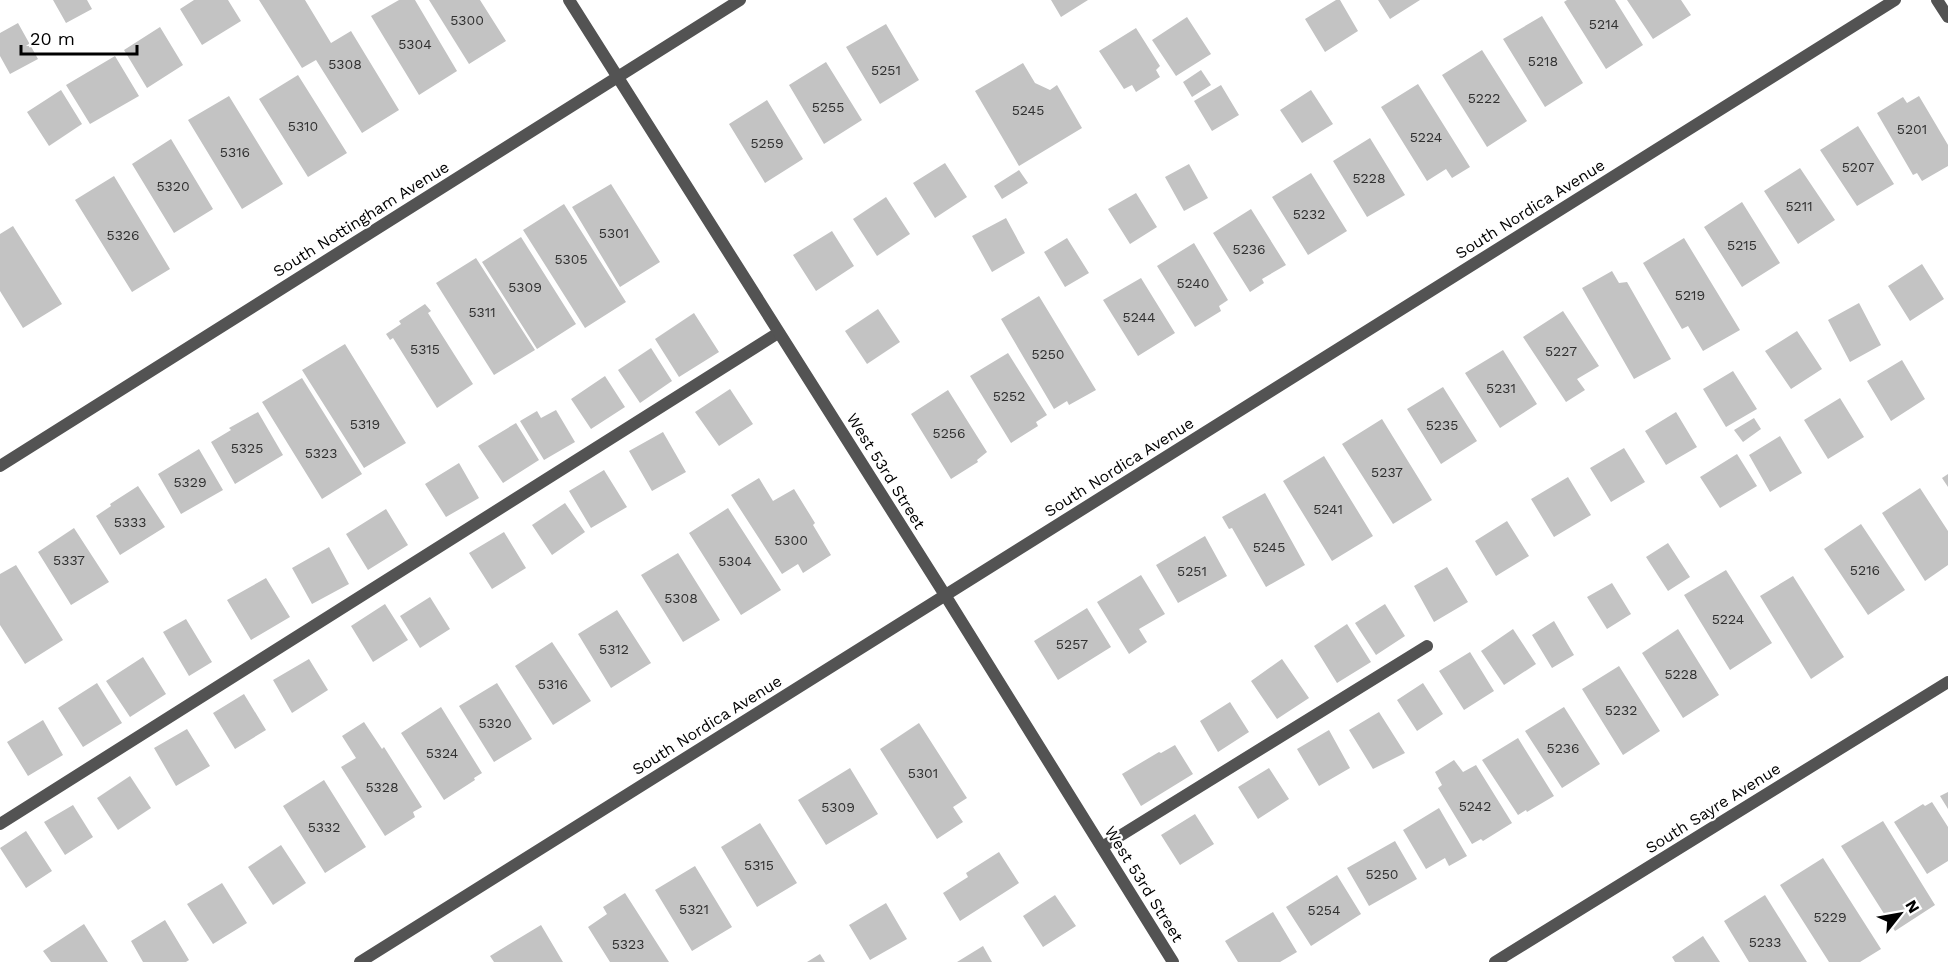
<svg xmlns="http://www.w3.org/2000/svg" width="1948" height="962" font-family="'Work Sans',sans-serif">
  <rect width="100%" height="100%" fill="#fff"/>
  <!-- building -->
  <path fill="#c3c3c3" d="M53 0H87L92 9 66 23Z
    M194 0H228L241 21 202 45 180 9Z
    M259 0H305L331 43 351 31 399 110 362 133 316 60 302 68Z
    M399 0H415L457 71 419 95 371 16Z
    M429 0H480L506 41 469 64Z
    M1051 0H1088L1061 17Z
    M1336 0H1340L1358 31 1325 52 1305 19Z
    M1378 0H1420L1390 19Z
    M1567 0H1615L1643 45 1606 69 1564 2Z
    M1627 0H1681L1691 15 1653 39Z
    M1542 16 1583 83 1545 107 1503 39Z
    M1187 17 1211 54 1176 76 1152 40Z
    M18 23 38 59 10 74 0 56V33Z
    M886 24 919 80 880 104 846 47Z
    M160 27 183 65 147 88 124 50Z
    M1136 28 1160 66 1156 70 1160 77 1136 92 1132 85 1124 89 1099 51Z
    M1482 50 1527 121 1487 147 1442 75Z
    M115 56 139 96 90 124 66 85Z
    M826 62 862 120 824 144 789 85Z
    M1023 63 1035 83 1050 90 1057 85 1082 128 1019 166 975 91Z
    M1201 70 1211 85 1192 97 1183 82Z
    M298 75 347 153 308 177 259 99Z
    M1418 84 1470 167 1452 178 1446 169 1427 181 1381 107Z
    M1221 85 1239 115 1212 131 1194 101Z
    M61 90 82 124 49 146 27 112Z
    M1311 90 1333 124 1302 143 1280 110Z
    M229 96 283 184 242 209 188 120Z
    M1919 96 1948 145V166L1922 181 1917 173 1913 175 1877 113 1903 97 1907 103Z
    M767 100 803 159 765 183 729 124Z
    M1858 126 1894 184 1857 206 1820 150Z
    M1370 138 1405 195 1367 217 1333 161Z
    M171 139 213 209 174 233 132 164Z
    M945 163 967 197 935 218 913 183Z
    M1189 164 1208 198 1184 211 1165 177Z
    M1800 168 1835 220 1798 244 1764 191Z
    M1019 170 1028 183 1002 199 994 186Z
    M1311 173 1347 231 1308 255 1272 197Z
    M114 176 170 269 132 292 75 200Z
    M611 184 660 262 620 287 572 207Z
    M1136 193 1157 227 1130 244 1108 209Z
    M886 197 910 234 877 256 853 219Z
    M1742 202 1780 263 1742 287 1704 227Z
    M564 204 626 302 585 328 523 230Z
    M1251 209 1286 265 1262 279 1264 283 1250 292 1213 233Z
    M1006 218 1025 253 992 272 972 236Z
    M13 226 62 304 23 328 0 291V234Z
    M832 231 854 266 816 291 793 255Z
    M521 237 576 324 537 349 482 262Z
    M1067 238 1089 273 1065 287 1044 252Z
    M1684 238 1740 330 1703 351 1688 326 1682 329 1643 263Z
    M1194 243 1228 300 1219 306 1221 311 1195 327 1157 266Z
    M476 258 535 350 494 375 436 283Z
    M1922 264 1944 299 1910 321 1888 286Z
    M1612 271 1619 283 1627 282 1671 359 1634 379 1582 288Z
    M1141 278 1175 333 1138 356 1103 300Z
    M1039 296 1096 390 1069 405 1067 401 1054 409 1001 319Z
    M1859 303 1881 345 1850 362 1828 320Z
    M425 304 431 311 428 313 473 384 437 408 393 338 390 340 386 334 401 324 399 321Z
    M878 309 900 342 867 364 845 331Z
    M1563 311 1599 366 1577 379 1585 390 1566 402 1523 337Z
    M694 313 719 352 679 377 655 339Z
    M1797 331 1822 369 1791 389 1765 351Z
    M345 344 406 443 364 468 302 370Z
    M651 348 672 381 640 403 618 370Z
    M1503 350 1537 404 1500 428 1465 373Z
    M1008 353 1047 415 1036 422 1038 426 1011 443 970 376Z
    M1902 360 1925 399 1891 421 1867 381Z
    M1733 371 1757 409 1726 427 1703 389Z
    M605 376 625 407 591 429 571 399Z
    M302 378 362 474 322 499 262 402Z
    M1443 387 1477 441 1441 464 1407 409Z
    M730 389 753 424 719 446 695 412Z
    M948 390 987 452 977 460 978 462 951 479 911 414Z
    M1840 398 1864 437 1828 459 1804 420Z
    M556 410 575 442 544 460 520 421 537 411 541 418Z
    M258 412 283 455 235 484 211 442 231 430 229 428Z
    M1676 412 1697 447 1666 465 1645 431Z
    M1754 418 1761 429 1743 442 1734 430Z
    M1382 419 1432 500 1393 524 1342 444Z
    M516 423 539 460 503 483 478 446Z
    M663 432 686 472 652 491 629 451Z
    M1780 436 1802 473 1770 492 1749 455Z
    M1624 448 1645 482 1611 502 1590 468Z
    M199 449 223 490 181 514 158 474Z
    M1737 454 1757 486 1720 508 1700 477Z
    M1324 456 1373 536 1332 561 1283 481Z
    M459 463 479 498 446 517 425 484Z
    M604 470 627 507 591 528 569 491Z
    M1948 474V487L1942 478Z
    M1568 477 1591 515 1554 537 1531 499Z
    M759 478 773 501 794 489 815 523 813 525 831 555 803 573 798 564 782 574 731 495Z
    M138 486 165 527 120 555 96 516 111 506 110 504Z
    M1920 488 1948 531V565L1925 581 1882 513Z
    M1265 493 1305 565 1266 587 1232 528 1229 529 1222 517Z
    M565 503 585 532 552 555 532 525Z
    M728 508 781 590 741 615 689 533Z
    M386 509 408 545 368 570 346 534Z
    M1507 521 1529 556 1496 576 1475 541Z
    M1861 524 1905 590 1868 615 1824 549Z
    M74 528 109 582 71 605 38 552Z
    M504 532 526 568 492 589 469 553Z
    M1205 536 1227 576 1178 603 1156 565Z
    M1668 543 1690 577 1668 591 1646 557Z
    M329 547 349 584 312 604 292 568Z
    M678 553 720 620 683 642 641 575Z
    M16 565 63 640 25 664 0 625V574Z
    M1447 567 1468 602 1434 622 1414 586Z
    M1726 570 1772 643 1730 670 1684 595Z
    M1141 575 1165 614 1139 629 1147 642 1129 654 1097 602Z
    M1793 576 1844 657 1811 679 1760 596Z
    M266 578 290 617 251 640 227 600Z
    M1612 583 1631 614 1607 629 1587 597Z
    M430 597 450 629 420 648 400 616Z
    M385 604 408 640 373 662 351 626Z
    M1385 604 1405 636 1376 655 1355 623Z
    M1087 608 1111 647 1058 680 1034 641Z
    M617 610 651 663 611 688 578 634Z
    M186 619 212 662 189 676 163 632Z
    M1554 621 1574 655 1552 668 1532 635Z
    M1347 624 1371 662 1337 683 1314 646Z
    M1513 629 1536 664 1504 685 1481 651Z
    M1678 629 1719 695 1683 718 1642 653Z
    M552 642 591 701 553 725 515 666Z
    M1470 652 1494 691 1464 710 1439 671Z
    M143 657 166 694 130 717 106 681Z
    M309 659 328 690 292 713 273 680Z
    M1282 659 1309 698 1277 719 1251 681Z
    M1619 666 1660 731 1623 755 1582 689Z
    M97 683 122 723 83 747 58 708Z
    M497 683 532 739 494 762 459 706Z
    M1423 683 1443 714 1417 731 1397 700Z
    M244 694 266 730 235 749 213 713Z
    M1230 702 1249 732 1218 752 1200 721Z
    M441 707 482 773 474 778 475 780 444 800 401 733Z
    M1564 707 1600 764 1562 788 1525 731Z
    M1379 712 1405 753 1373 769 1349 730Z
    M43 720 63 755 28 776 7 742Z
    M364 722 382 749 384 747 422 807 413 812 415 817 385 836 341 767 356 758 342 736Z
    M919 723 967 798 953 807 963 822 937 839 880 749Z
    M187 729 210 766 176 786 154 748Z
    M1329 730 1350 768 1319 786 1297 749Z
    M1518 738 1554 796 1527 812 1526 810 1518 815 1482 760Z
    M1175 745 1193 774 1141 806 1122 774 1159 752 1161 753Z
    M1454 760 1463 772 1476 765 1512 823 1483 841 1481 839 1472 844 1438 788 1442 785 1435 772Z
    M850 768 878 814 826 845 798 800Z
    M1269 768 1289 799 1258 819 1238 787Z
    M130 776 151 808 118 830 97 798Z
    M324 780 366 847 325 873 283 806Z
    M1948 792V809L1940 796Z
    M1932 802 1948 827V861L1927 874 1894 822 1923 804 1925 806Z
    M73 805 93 837 65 855 44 822Z
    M1439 808 1467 856 1449 866 1445 858 1426 869 1403 830Z
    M1195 814 1214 844 1180 865 1161 835Z
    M1883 821 1935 905 1895 931 1841 846Z
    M760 823 797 883 757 907 721 847Z
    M26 831 52 871 26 888 0 848Z
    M1395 841 1417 879 1369 906 1347 868Z
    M281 845 306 883 273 905 248 867Z
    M999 852 1019 883 960 921 943 893 968 877 966 873Z
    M1823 858 1881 949 1860 962H1829L1780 885Z
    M695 866 732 927 692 951 655 890Z
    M1337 875 1361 914 1311 946 1286 907Z
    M222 883 247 923 213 944 187 904Z
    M625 893 669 962H610L588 927 607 914 603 907Z
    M1055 895 1076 926 1043 947 1023 916Z
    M1765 895 1807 962H1749L1724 921Z
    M886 903 907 939 870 960 849 925Z
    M1273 912 1297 952 1280 962H1238L1225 941Z
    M165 920 189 960 186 962H143L131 941Z
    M84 924 108 962H51L43 951Z
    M541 925 563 962H494L490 956Z
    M1703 936 1720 962H1675L1672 957Z
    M983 946 992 962H957Z
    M820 954 825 962H807Z"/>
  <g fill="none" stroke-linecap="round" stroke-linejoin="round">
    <!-- service -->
    <path stroke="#535353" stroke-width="12" d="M0 824 778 333
      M1102 847 1427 646"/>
    <!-- minor -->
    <path stroke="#535353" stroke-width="12" d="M569 0 945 595 1173 962
      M1937 0 1948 17
      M0 466 740 0
      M360 962 1895 0
      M1495 962 1948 682"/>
  </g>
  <g text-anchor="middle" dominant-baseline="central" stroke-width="4.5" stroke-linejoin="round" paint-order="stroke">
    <!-- number labels -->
    <g font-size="14" fill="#313131">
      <text x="467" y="20">5300</text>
      <text x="1604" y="24">5214</text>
      <text x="415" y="44">5304</text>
      <text x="1543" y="61">5218</text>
      <text x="345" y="64">5308</text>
      <text x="886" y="70">5251</text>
      <text x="1484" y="98">5222</text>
      <text x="828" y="107">5255</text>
      <text x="1028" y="110">5245</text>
      <text x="303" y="126">5310</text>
      <text x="1912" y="129">5201</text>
      <text x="1426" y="137">5224</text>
      <text x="767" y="143">5259</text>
      <text x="235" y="152">5316</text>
      <text x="1858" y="167">5207</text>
      <text x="1369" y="178">5228</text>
      <text x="173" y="186">5320</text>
      <text x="1799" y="206">5211</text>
      <text x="1309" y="214">5232</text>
      <text x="614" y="233">5301</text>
      <text x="123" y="235">5326</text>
      <text x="1742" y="245">5215</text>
      <text x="1249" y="249">5236</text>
      <text x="571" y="259">5305</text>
      <text x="1193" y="283">5240</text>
      <text x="525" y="287">5309</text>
      <text x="1690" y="295">5219</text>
      <text x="482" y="312">5311</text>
      <text x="1139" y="317">5244</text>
      <text x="425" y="349">5315</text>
      <text x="1561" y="351">5227</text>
      <text x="1048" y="354">5250</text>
      <text x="1501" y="388">5231</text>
      <text x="1009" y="396">5252</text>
      <text x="365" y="424">5319</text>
      <text x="1442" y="425">5235</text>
      <text x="949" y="433">5256</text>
      <text x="247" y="448">5325</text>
      <text x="321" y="453">5323</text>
      <text x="1387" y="472">5237</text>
      <text x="190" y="482">5329</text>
      <text x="1328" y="509">5241</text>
      <text x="130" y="522">5333</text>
      <text x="791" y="540">5300</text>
      <text x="1269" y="547">5245</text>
      <text x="69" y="560">5337</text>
      <text x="735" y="561">5304</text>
      <text x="1865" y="570">5216</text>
      <text x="1192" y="571">5251</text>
      <text x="681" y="598">5308</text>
      <text x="1728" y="619">5224</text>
      <text x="1072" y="644">5257</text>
      <text x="614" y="649">5312</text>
      <text x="1681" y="674">5228</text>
      <text x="553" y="684">5316</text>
      <text x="1621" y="710">5232</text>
      <text x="495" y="723">5320</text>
      <text x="1563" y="748">5236</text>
      <text x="442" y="753">5324</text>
      <text x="923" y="773">5301</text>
      <text x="382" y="787">5328</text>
      <text x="1475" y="806">5242</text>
      <text x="838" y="807">5309</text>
      <text x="324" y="827">5332</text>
      <text x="759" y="865">5315</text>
      <text x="1382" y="874">5250</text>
      <text x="694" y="909">5321</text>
      <text x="1324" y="910">5254</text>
      <text x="1830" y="917">5229</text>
      <text x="1765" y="942">5233</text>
      <text x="628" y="944">5323</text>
    </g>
    <!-- street labels -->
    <g font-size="16" fill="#000" stroke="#fff">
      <text transform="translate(1530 209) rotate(-32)">South Nordica Avenue</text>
      <text transform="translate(361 219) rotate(-32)">South Nottingham Avenue</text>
      <text transform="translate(1119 467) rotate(-32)">South Nordica Avenue</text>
      <text transform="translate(886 471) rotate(58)">West 53rd Street</text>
      <text transform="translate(707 725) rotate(-32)">South Nordica Avenue</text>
      <text transform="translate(1713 808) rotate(-32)">South Sayre Avenue</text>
      <text transform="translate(1144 884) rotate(58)">West 53rd Street</text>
    </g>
  </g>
  <!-- north arrow -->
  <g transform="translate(1900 914) rotate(59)" stroke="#ffffff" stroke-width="4.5" paint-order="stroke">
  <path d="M0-4.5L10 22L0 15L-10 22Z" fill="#000000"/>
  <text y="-9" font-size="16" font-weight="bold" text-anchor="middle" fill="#000000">N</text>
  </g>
  <!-- scale -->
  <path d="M21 45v9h116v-9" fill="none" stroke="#000000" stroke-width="3"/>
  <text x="30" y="45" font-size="18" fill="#000000" stroke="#ffffff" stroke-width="4.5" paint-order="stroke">20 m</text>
</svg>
